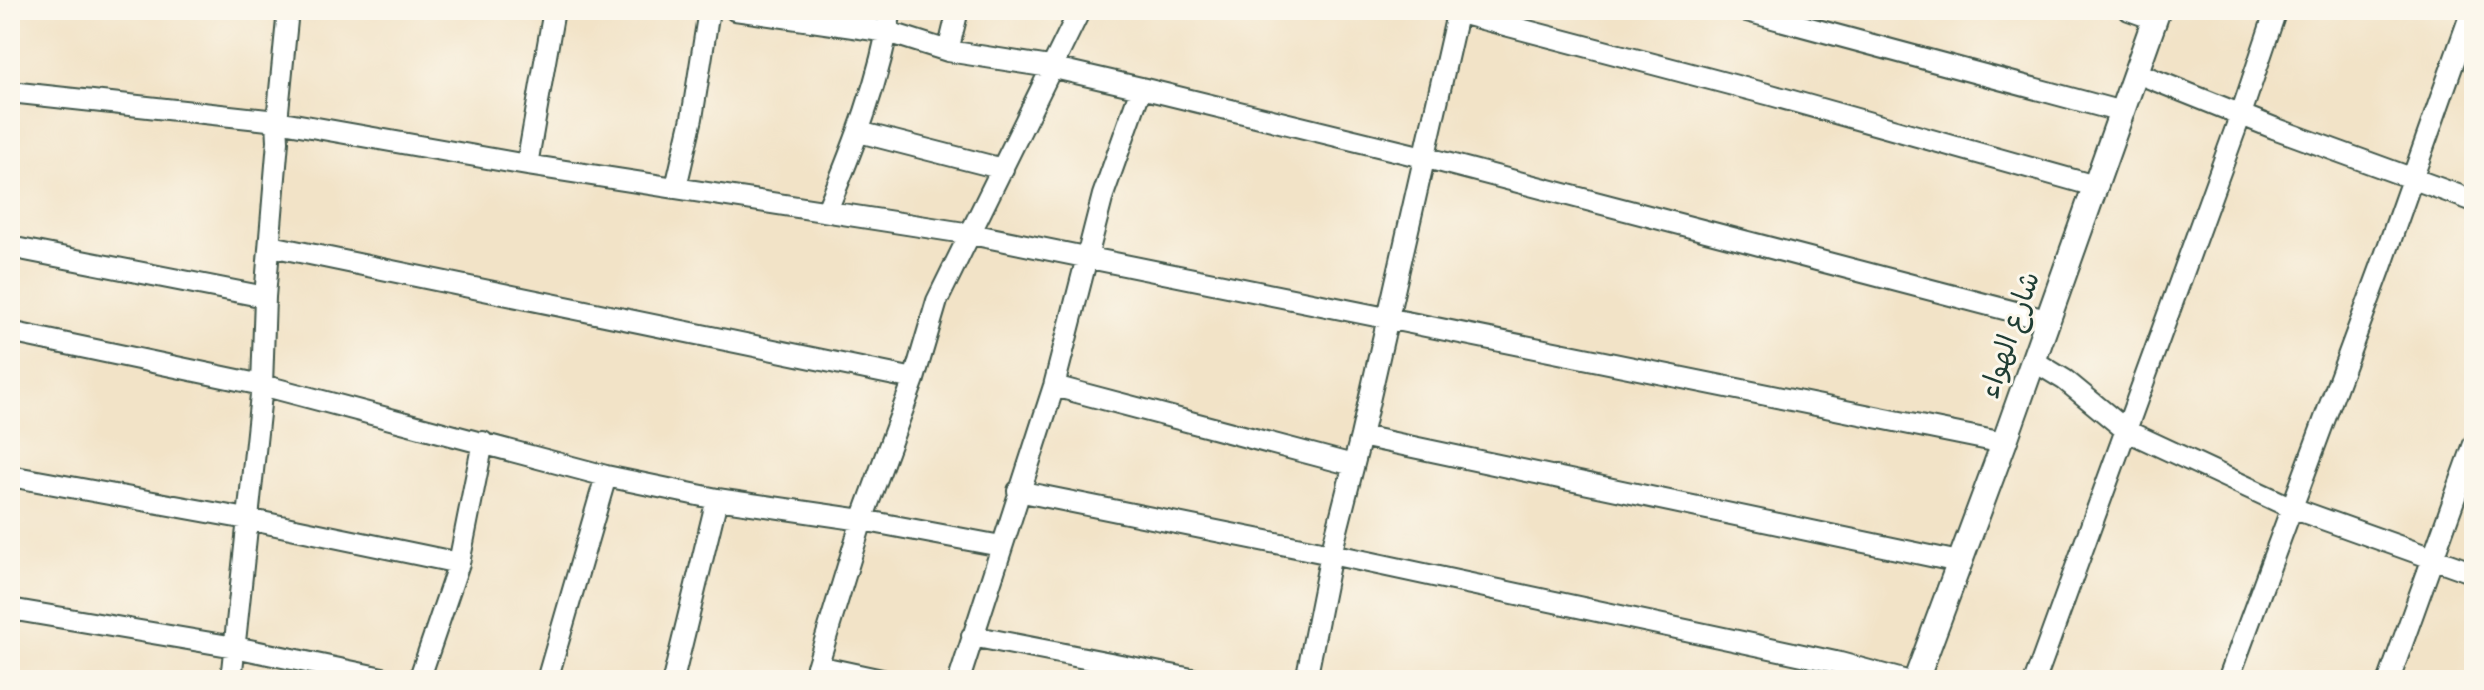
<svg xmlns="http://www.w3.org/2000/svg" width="2484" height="690" font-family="Pangolin,'Playpen Sans Arabic',sans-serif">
  <rect width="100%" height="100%" fill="#fbf7ec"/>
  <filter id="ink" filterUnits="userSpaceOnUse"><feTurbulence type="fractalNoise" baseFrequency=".0125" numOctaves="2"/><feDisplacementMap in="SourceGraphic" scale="16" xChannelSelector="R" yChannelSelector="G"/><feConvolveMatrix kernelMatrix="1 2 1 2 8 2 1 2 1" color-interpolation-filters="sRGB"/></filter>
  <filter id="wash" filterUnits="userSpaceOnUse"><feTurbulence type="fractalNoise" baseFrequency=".006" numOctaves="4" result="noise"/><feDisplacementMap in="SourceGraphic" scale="32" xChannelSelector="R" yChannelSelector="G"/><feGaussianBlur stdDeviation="1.8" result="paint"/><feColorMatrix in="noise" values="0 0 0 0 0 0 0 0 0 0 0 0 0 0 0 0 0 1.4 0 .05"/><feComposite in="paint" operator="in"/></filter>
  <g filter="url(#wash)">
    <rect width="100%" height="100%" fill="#f2e3c7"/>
  </g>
  <g filter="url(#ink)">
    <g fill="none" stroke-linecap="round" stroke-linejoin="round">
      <defs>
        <path id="minor" d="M735 10 888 32 948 51 1050 67 1141 88 1423 157 2046 320
          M1448 10 1771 95 2095 186
          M1743 10 2122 112
          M2129 10 2154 19
          M948 51 958 10
          M2137 73 2274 128 2474 201
          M10 92 277 121 527 165 971 234 2004 443
          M859 132 1003 169
          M527 165 554 10
          M676 187 692 118 709 10
          M827 210C854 146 880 79 891 10
          M271 246 914 379
          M10 247 265 297
          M10 332 262 385 606 476 717 499 862 520 1001 546
          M2032 360 2065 380 2127 431 2292 508 2474 573
          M1054 386 1353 465
          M1361 436 1959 562
          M10 476 247 519 459 563
          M1018 491 1331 554 1840 663 1903 680
          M10 609 235 647 392 680
          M972 636 1197 680
          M817 666 882 680
          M231 680 262 385 265 297 278 141 277 121 288 10
          M419 680 459 563 483 442
          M547 680 606 476
          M673 680 717 499
          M813 680 862 520 914 379 937 301 1080 10
          M959 680 1054 386 1103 195 1141 88
          M1306 680 1331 554 1361 436 1458 10
          M2035 680 2241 114 2276 10
          M2228 680 2381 267 2472 10
          M2389 680 2474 444"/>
        <path id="tertiary" d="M1916 680 2004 443 2158 10"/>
      </defs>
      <!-- minor casing -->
      <use href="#minor" stroke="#3f564a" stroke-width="24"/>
      <!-- tertiary casing -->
      <use href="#tertiary" stroke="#3f564a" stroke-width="28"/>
      <!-- minor -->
      <use href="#minor" stroke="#fff" stroke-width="20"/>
      <!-- tertiary -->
      <use href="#tertiary" stroke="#fff" stroke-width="24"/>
    </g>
  </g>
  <g text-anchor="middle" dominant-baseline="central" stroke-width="6" stroke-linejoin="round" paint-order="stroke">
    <!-- street labels -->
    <g font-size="28" fill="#1f3d34" stroke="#fbf7ec">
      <text transform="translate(2010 335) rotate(-71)">شارع الهواء</text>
    </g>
  </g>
  <!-- margin -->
  <rect width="2484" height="690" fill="none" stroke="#fbf7ec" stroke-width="40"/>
</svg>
